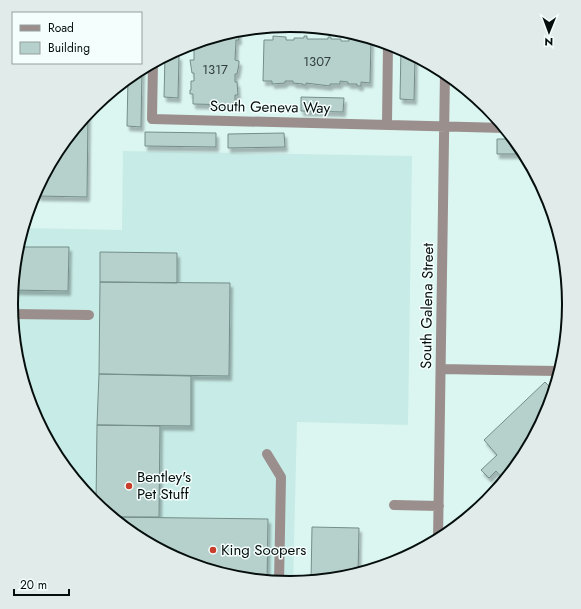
<svg xmlns="http://www.w3.org/2000/svg" width="581" height="609" font-family="Jost,sans-serif">
  <defs>
    <filter id="shadow"><feDropShadow dx="2.5" dy="4.5" stdDeviation="1" flood-color="#0004"/></filter>
  </defs>
  <rect width="100%" height="100%" fill="#dbf6f1"/>
  <!-- built -->
  <path fill="#c7ebe6" d="M123 151 412 156 408 425 297 422 293 584 236 579 135 537 93 502 58 460 32 411 16 359 11 304 16 250 23 228 122 230Z"/>
  <!-- building -->
  <path fill="#b6d0cc" stroke="#748d89" filter="url(#shadow)" d="M238 30 239 40H236L235 60 239 61V64L237 74H235V82H237L238 95H235V105L193 104V94H190V90H191V81H194V73H192L190 60H194V43Z
    M273 36 286 37V40H294V38H304V36H307V39H328V37H331V39H341V41H349V38L362 37V41H371L370 83 361 82V86H357V84H348V82L340 81V84H330V86L306 83V85H303V84L293 83V81H285V83L272 84V81H263L264 40H273Z
    M401 48 415 56 414 100 400 99Z
    M167 55 179 56 178 98 164 97 165 56Z
    M142 68 141 127 127 126 128 78Z
    M301 97 344 98 343 112 301 111Z
    M88 113 87 197 38 196V187L58 149Z
    M145 132 216 133V147L145 146Z
    M284 133 285 147 228 148V134Z
    M497 139H514L526 154H497Z
    M17 247H69L68 291 12 290Z
    M100 252 177 253V283L100 282Z
    M100 282 230 283 229 376 99 374Z
    M99 374 191 376V426L97 425Z
    M545 382 555 392 549 412 523 460 505 481 496 471 489 478 481 470 497 455 484 440Z
    M97 425 160 426 159 517H111L96 505Z
    M111 517 268 519 267 582 236 579 183 563 135 537Z
    M312 527 359 528 358 575 345 579 311 581Z"/>
  <g fill="none" stroke-linecap="round" stroke-linejoin="round">
    <!-- minor -->
    <path stroke="#9a8f8d" stroke-width="10" d="M153 62 152 119 505 128
      M387 124 388 44
      M12 314 89 315
      M441 369 559 371 560 373
      M267 454 281 477 279 583
      M394 505 439 506
      M438 541 445 72"/>
  </g>
  <!-- markers -->
  <g fill="#c93d2b" stroke="#f4fffd" stroke-width="1.5">
    <circle cx="129" cy="486" r="4"/>
    <circle cx="213" cy="550" r="4"/>
  </g>
  <g text-anchor="middle" dominant-baseline="central" stroke-width="3" stroke-linejoin="round" paint-order="stroke">
    <!-- number labels -->
    <g font-size="13" fill="#313e3c">
      <text x="317" y="61">1307</text>
      <text x="215" y="69">1317</text>
    </g>
    <!-- street labels -->
    <g font-size="15" fill="#050e0c" stroke="#f4fffd">
      <text transform="translate(270 107) rotate(1)">South Geneva Way</text>
      <text transform="translate(427 306) rotate(-89)">South Galena Street</text>
    </g>
    <!-- poi labels -->
    <g font-size="15" fill="#050e0c" stroke="#f4fffd" text-anchor="start">
      <text x="137" y="477">Bentley's<tspan x="137" dy="17">Pet Stuff</tspan></text>
      <text x="221" y="550">King Soopers</text>
    </g>
  </g>
  <!-- crop -->
  <path d="M0 0H581V609H0ZM18 304a272 272 0 1 1 544 0a272 272 0 1 1-544 0Z" fill="#e1ecea" fill-rule="evenodd"/>
  <path fill="none" stroke="#050e0c" stroke-width="2" d="M18 304a272 272 0 1 1 544 0a272 272 0 1 1-544 0Z"/>
  <!-- legend -->
  <rect x="12" y="12" width="130" height="52" fill="#f4fffd" stroke="#949f9d"/>
  <rect x="20" y="25" width="20" height="6" fill="#9a8f8d" stroke="#949f9d"/>
  <text x="48" y="32" font-size="12" fill="#050e0c">Road</text>
  <rect x="20" y="42" width="20" height="12" fill="#b6d0cc" stroke="#949f9d"/>
  <text x="48" y="52" font-size="12" fill="#050e0c">Building</text>
  <!-- north arrow -->
  <g transform="translate(549 32) rotate(181)" stroke="#f4fffd" stroke-width="3" paint-order="stroke">
  <path d="M0-3L7 15L0 10L-7 15Z" fill="#050e0c"/>
  <text y="-6" font-size="11" font-weight="bold" text-anchor="middle" fill="#050e0c">N</text>
  </g>
  <!-- scale -->
  <path d="M14 589v6h55v-6" fill="none" stroke="#050e0c" stroke-width="2"/>
  <text x="20" y="589" font-size="12" fill="#050e0c" stroke="#f4fffd" stroke-width="3" paint-order="stroke">20 m</text>
</svg>
